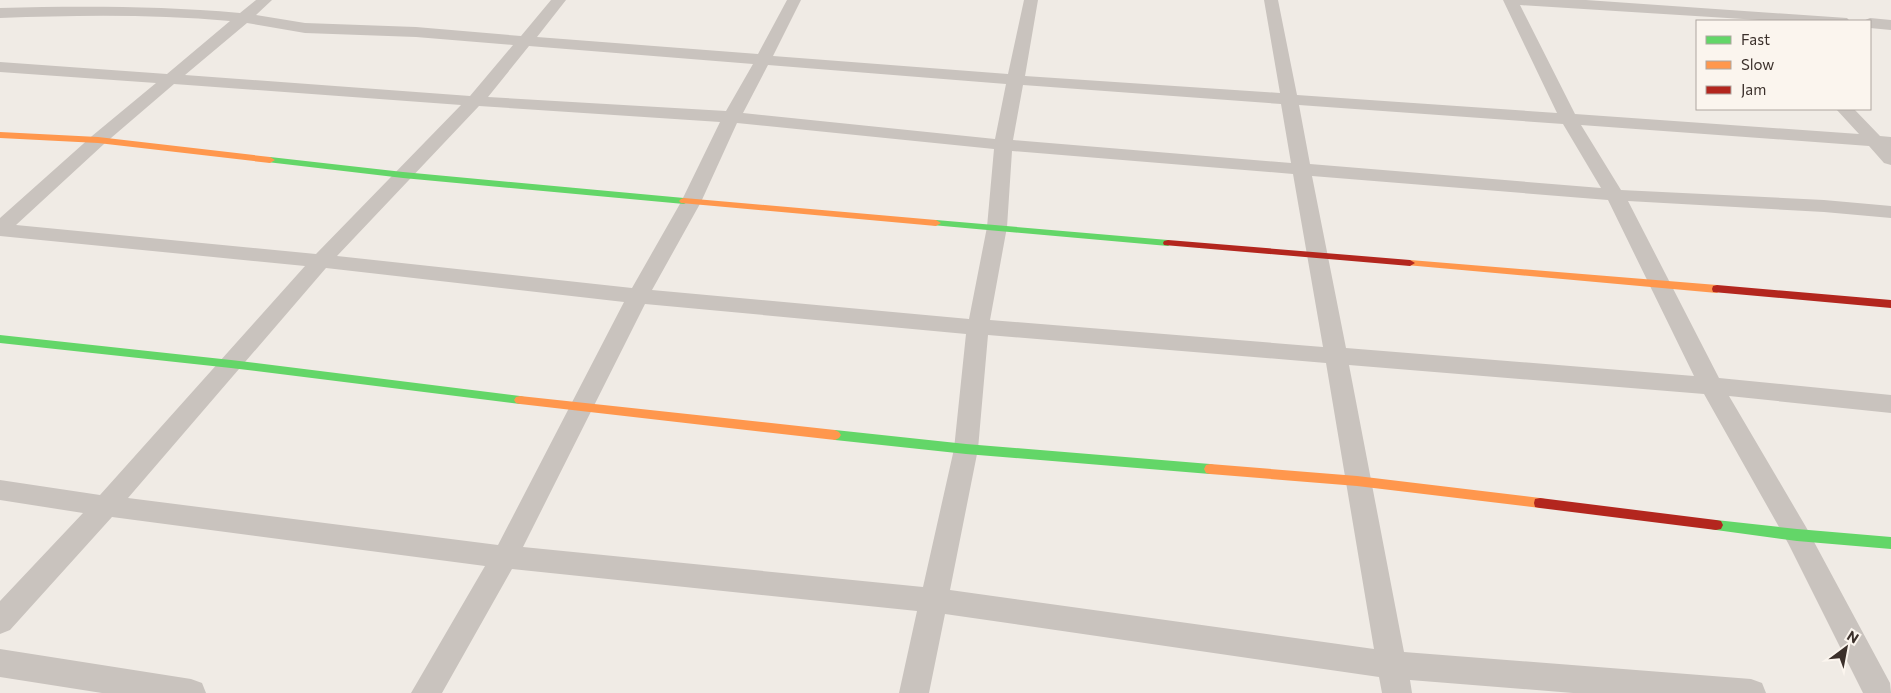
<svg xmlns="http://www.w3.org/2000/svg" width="1891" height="693" font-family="Commissioner,sans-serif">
  <rect width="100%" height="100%" fill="#f0ebe5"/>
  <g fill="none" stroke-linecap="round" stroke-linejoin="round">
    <!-- street -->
    <path fill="#c9c3be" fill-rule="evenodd" d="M256 0H272L256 15 305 23 416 27 521 36 551 0H566L537 37 758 54 787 0H801L773 56 1008 74 1024 0H1038L1025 76 1280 93 1264 0H1278L1297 95 1557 113 1503 0H1586L1847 18 1850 21H1775L1520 5 1575 114 1859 134 1836 109H1854L1880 136 1891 137V165L1884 163 1869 146 1581 125 1621 190 1824 200 1891 206V218L1824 212 1628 201 1719 378 1891 395V413L1729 396 1806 527 1890 683 1891 693H1863L1788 543 1704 394 1349 365 1404 652 1751 679 1762 683 1766 693H1573L1410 680 1412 693H1382L1379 677 945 614 929 693H899L917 611 512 569 442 693H411L485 566 112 517 10 630 0 634V601L83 513 0 500V480L100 495 305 266 0 236V218L92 136 156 83 0 72V62L167 74 230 21C153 14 77 15 0 18V8C82 6 158 6 240 13ZM247 23 305 33 416 37 513 45 470 96 185 75ZM529 46 753 64 726 111 488 97ZM768 65 1006 84 995 139 743 113ZM174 84 461 105 316 254 16 225 104 144ZM1023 85 1281 104 1291 163 1013 140ZM1299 105 1563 124 1601 188 1310 164ZM479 106 720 122 681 202 632 288 337 256ZM737 123 994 149 987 227 969 319 652 290 701 202ZM1012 151 1293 174 1323 347 990 320 1007 227ZM1312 176 1608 200 1694 376 1346 348ZM326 268 624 302 498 545 128 498ZM645 304 966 334 954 449 923 587 523 547ZM988 335 1326 363 1374 649 950 590 978 449Z
      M1870 18 1891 20V30L1870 28V21H1863Z
      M0 649 191 679 202 683 206 693H102L0 677Z"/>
    <!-- fast -->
    <path fill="#63d668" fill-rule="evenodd" d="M270 157 403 172 684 198 689 201 684 204 403 178 267 162V158Z
      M936 220 1168 240 1173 243 1168 246 932 225 931 223 932 221Z
      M0 335 231 360 520 396 524 397 526 400 524 403 520 404 231 368 0 343Z
      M835 430 966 444 1210 464 1214 465 1216 469 1214 473 1210 474 966 454 835 440 831 438 829 435 831 432Z
      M1716 520 1797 529 1891 537V549L1797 541 1716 530 1711 529 1709 525 1711 521Z"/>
    <!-- slow -->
    <path fill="#ff974d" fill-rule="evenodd" d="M0 132 98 137 270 157 275 160 270 163 98 143 0 138Z
      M684 198 936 220 941 223 936 226 681 203 679 201 681 199Z
      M1410 260 1717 285 1722 289 1717 293 1406 265 1405 263Z
      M520 396 835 430 839 432 841 435 839 438 835 440 520 404 516 403 514 400 516 397Z
      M1210 464 1357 476 1540 498 1545 499 1546 503 1545 507 1540 508 1357 486 1210 474 1206 473 1204 469 1206 465Z"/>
    <!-- jam -->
    <path fill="#b3261e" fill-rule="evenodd" d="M1168 240 1410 260 1415 263 1410 266 1164 245 1163 243 1164 241Z
      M1717 285 1891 300V308L1713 292 1712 289 1713 286Z
      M1540 498 1716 520 1721 521 1723 525 1721 529 1716 530 1540 508 1535 507 1534 503 1535 499Z"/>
  </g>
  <!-- legend -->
  <rect x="1696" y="20" width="175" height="90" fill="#fbf5ee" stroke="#aea6a0"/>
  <rect x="1706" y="36" width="25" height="8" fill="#63d668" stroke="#aea6a0"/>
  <text x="1741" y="45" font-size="15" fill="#3b302b">Fast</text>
  <rect x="1706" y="61" width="25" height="8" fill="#ff974d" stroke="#aea6a0"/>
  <text x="1741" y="70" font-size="15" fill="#3b302b">Slow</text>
  <rect x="1706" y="86" width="25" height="8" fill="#b3261e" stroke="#aea6a0"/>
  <text x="1741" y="95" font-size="15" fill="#3b302b">Jam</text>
  <!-- north arrow -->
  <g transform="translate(1846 648) rotate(32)" stroke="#fbf5ee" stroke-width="4" paint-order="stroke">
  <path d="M0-4L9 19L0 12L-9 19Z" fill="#3b302b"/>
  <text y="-8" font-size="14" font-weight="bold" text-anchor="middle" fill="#3b302b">N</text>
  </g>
</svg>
